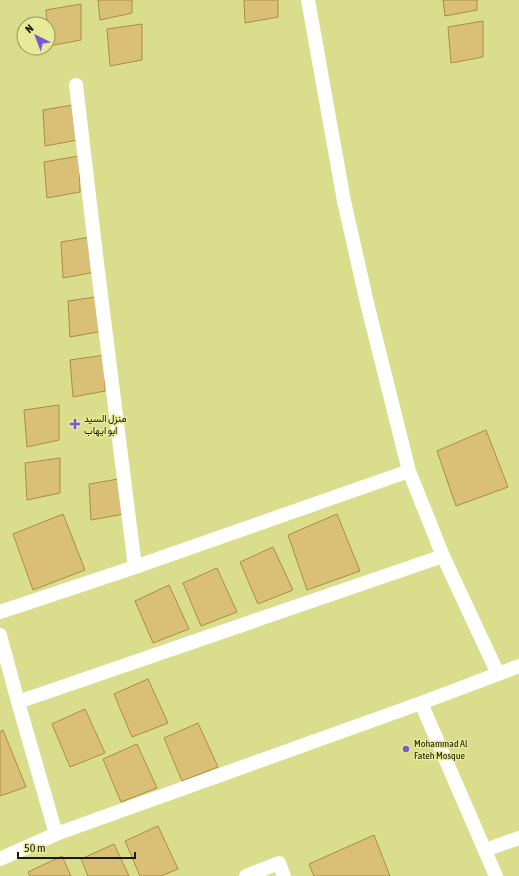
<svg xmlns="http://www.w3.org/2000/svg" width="519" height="876" font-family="'Asap Condensed',Vazirmatn,sans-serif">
  <rect width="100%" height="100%" fill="#dadd8b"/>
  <!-- building -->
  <path fill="#dac077" stroke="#a98e3d" d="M98 0H132V13L100 20Z
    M244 0H278V17L245 23Z
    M443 0H477V10L445 16Z
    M81 4V40L49 46 48 24H47L46 10Z
    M483 21V57L451 63 448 27Z
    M142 24V60L110 66 107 29Z
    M78 104V140L45 146 43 110Z
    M79 156 80 192 47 198 44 162Z
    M96 236V272L63 278 61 242Z
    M103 296V331L70 337 68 301Z
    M105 355V391L73 397 70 360Z
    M59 405V440L27 447 24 410Z
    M486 430 508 487 456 506 437 451Z
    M60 458V493L27 500 25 463Z
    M124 478V514L91 520 89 484Z
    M63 514 85 570 33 590 13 534Z
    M337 514 360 571 307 590 288 535Z
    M273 547 293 590 258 604 240 562Z
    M217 568 237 612 201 626 183 583Z
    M169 585 189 629 153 643 135 601Z
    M148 679 168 723 132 737 114 694Z
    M85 709 105 753 70 767 52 724Z
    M198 723 218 767 182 781 164 738Z
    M3 730 26 787 0 796V732Z
    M137 744 157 788 121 802 103 759Z
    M158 826 178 869 161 876H140L125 841Z
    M374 835 390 876H314L309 864Z
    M114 844 129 876H88L81 859Z
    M62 856 71 876H30L28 872Z"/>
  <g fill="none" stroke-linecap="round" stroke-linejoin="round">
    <!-- minor -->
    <path stroke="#fff" stroke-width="14" d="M308 0 344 201 367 303 409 471
      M76 85 97 263 135 567
      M0 612 135 567 409 471 443 556 498 674
      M0 635 18 702 56 834
      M18 702 443 556
      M421 703 496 876
      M485 850 519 838
      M0 859 56 834 421 703 519 666
      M246 876 279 863 284 876"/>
  </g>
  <!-- markers -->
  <g fill="#795bd6" stroke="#e7eb98" stroke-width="1.5">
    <path d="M73 418h4v4h4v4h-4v4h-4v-4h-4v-4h4z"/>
    <circle cx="406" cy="749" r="4"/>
  </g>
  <g text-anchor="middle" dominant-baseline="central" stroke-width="3" stroke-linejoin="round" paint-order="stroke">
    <!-- poi labels -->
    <g font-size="10" fill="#191900" stroke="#e7eb98" text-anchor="start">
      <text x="84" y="418">منزل السيد<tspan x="84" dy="12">ابو ايهاب</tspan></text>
      <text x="414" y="743">Mohammad Al<tspan x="414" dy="12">Fateh Mosque</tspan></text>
    </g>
  </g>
  <!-- north arrow -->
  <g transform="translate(36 36) rotate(318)"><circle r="19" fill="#e7eb98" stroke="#95975b"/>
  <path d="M0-3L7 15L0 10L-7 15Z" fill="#795bd6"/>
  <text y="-6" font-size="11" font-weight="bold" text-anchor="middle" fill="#191900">N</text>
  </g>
  <!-- scale -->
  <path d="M18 852v6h117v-6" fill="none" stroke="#191900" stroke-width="2"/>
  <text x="24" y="852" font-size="12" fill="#191900" stroke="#e7eb98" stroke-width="3" paint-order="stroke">50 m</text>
</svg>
